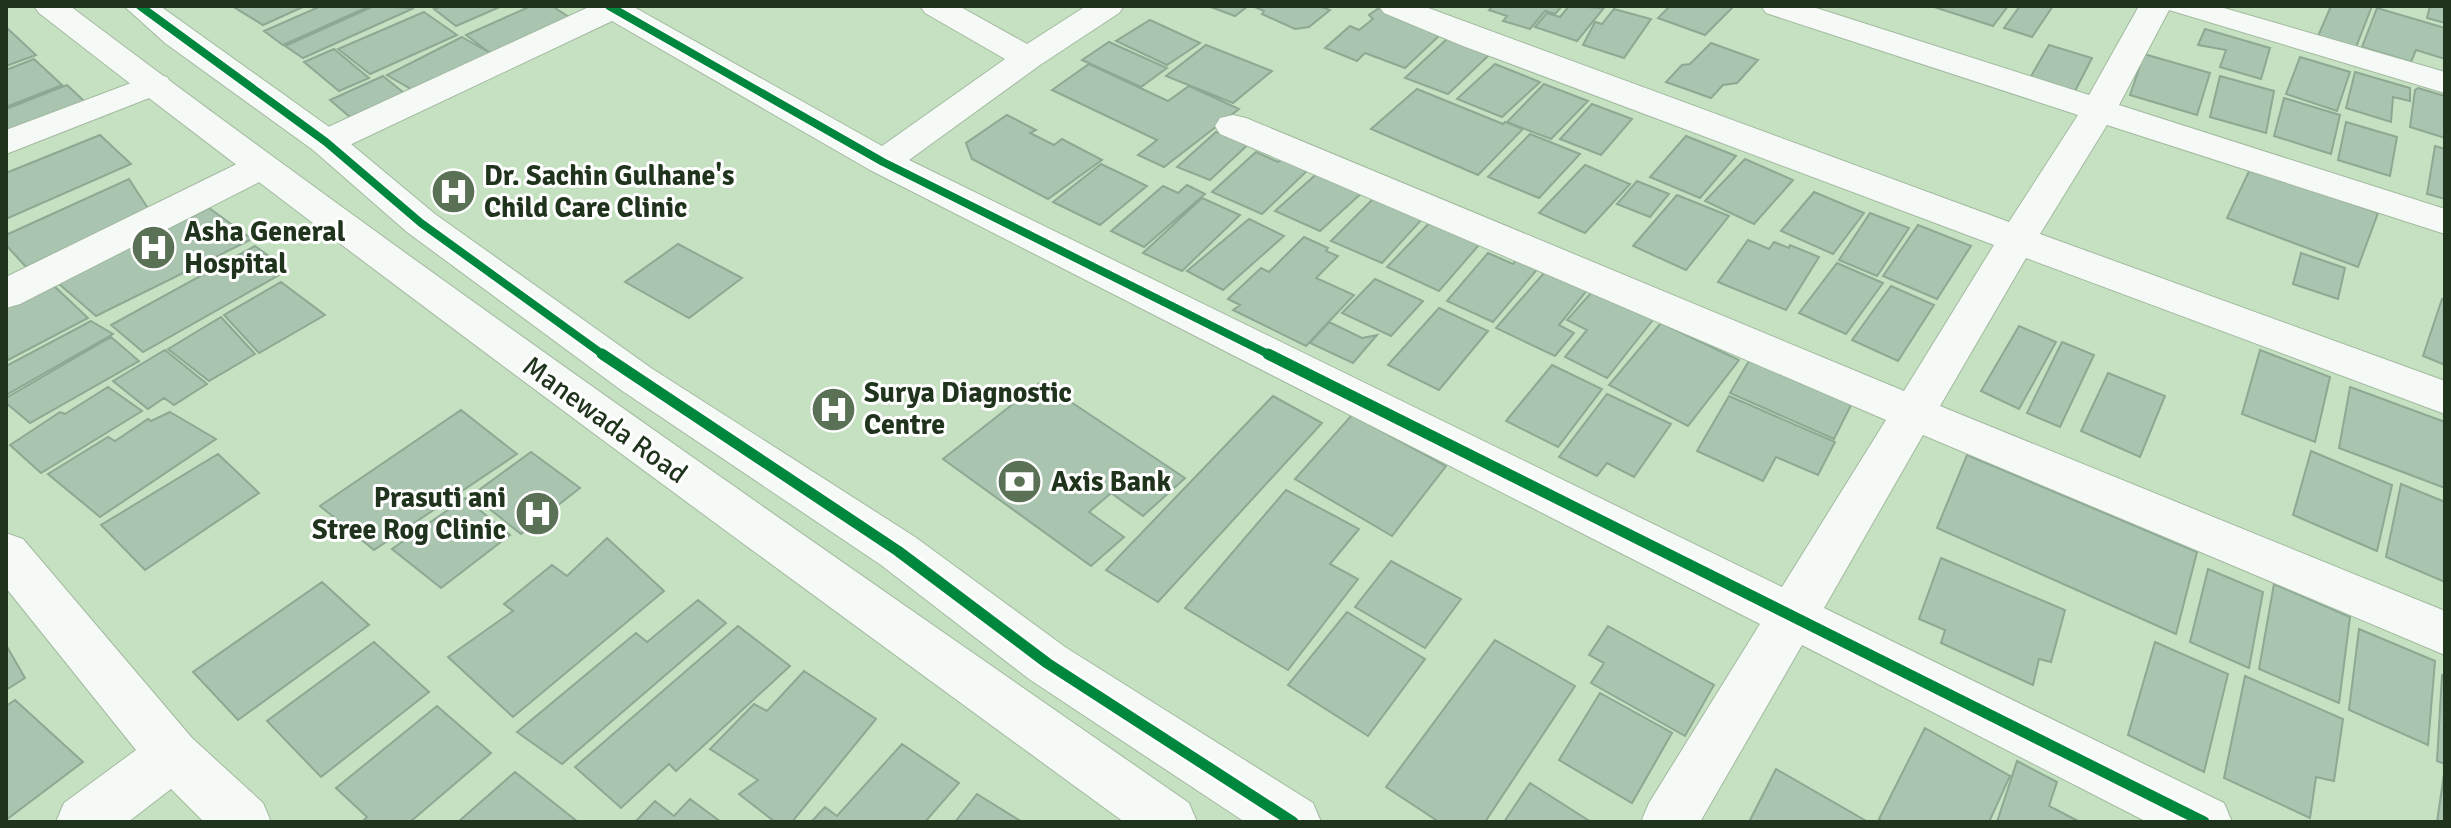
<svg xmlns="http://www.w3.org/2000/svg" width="2451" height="828" font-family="Signika,sans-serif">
  <rect width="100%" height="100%" fill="#c5e1c1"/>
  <!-- building -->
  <path fill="#a9c4af" stroke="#8da893" stroke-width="2" d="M232 6H305L263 25Z
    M321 6H370L283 45 264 31Z
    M374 6 414 8 303 58 285 46Z
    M442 6H502L456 26 434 9Z
    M531 6H552L569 17 490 53 466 35Z
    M1208 6H1248L1235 16Z
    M1260 6H1319L1330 10 1309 27 1295 29 1262 14 1264 11 1257 8Z
    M1382 6 1441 34 1405 68 1365 53 1357 61 1325 48 1350 26 1359 30 1373 19 1369 15Z
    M1493 6H1562L1555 14 1545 11 1530 29 1503 21 1507 16 1489 10Z
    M1569 6 1604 8 1577 41 1535 27 1547 13 1560 17Z
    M1670 6H1734L1705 35 1658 18Z
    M1931 6H2008L1993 26Z
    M2020 6H2053L2032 37 2004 28Z
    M2331 6H2372L2356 47 2318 36Z
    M2430 6H2445V23L2427 18Z
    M2377 8 2445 28V59L2416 50 2411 62 2362 47Z
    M1614 9 1651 19 1624 58 1583 45 1595 22 1602 24Z
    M424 12 457 35 370 74 338 49Z
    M1150 20 1200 43 1167 65 1116 41Z
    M7 28 36 55 6 66Z
    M2205 29 2270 48 2261 79 2220 67 2226 50 2198 45Z
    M462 37 490 53 416 92 387 75Z
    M1448 38 1490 54 1448 94 1405 78Z
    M1109 42 1167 68 1141 87 1082 60Z
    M1711 43 1758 60 1737 83 1723 85 1711 98 1666 82 1682 65 1690 64Z
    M1206 45 1272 71 1233 103 1166 76Z
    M2049 45 2092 58 2074 93 2030 78Z
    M334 49 369 78 339 91 304 62Z
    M2144 54 2210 73 2197 115 2130 95Z
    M2300 57 2350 72 2337 111 2286 94Z
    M34 59 62 85 6 107V70Z
    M1089 64 1168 101 1189 86 1239 109 1164 167 1138 155 1157 140 1052 90Z
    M1495 64 1540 82 1502 117 1457 99Z
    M2355 72 2410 88V101L2393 97 2391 122 2346 108Z
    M383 76 404 93 350 117 330 100Z
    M2220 76 2274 91 2266 133 2210 117Z
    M1544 84 1588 101 1551 139 1507 122Z
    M67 85 85 102 6 135V109Z
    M2418 88 2445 96V138L2410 127 2415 90Z
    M1417 89 1503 124 1505 122 1523 129 1478 175 1371 129Z
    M2284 98 2340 115 2331 154 2274 136Z
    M1592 104 1632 119 1601 155 1560 139Z
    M1007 115 1036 130 1030 133 1054 145 1062 139 1102 160 1048 199 972 159 966 143Z
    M2346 122 2397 137 2390 176 2338 160Z
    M1216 132 1234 139H1254L1210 180 1177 167Z
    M1530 134 1580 154 1539 198 1488 177Z
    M100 135 131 164 6 219V173Z
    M1686 136 1736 156 1700 198 1650 177Z
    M2435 146 2445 149V199L2427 194Z
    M1256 152 1278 162 1287 153 1314 164 1262 214 1212 192Z
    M1745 159 1793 180 1754 224 1705 201Z
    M1101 164 1147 186 1100 225 1053 202Z
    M1585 165 1630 184 1585 233 1539 213Z
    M2251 167 2378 213 2358 267 2227 218Z
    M1321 170 1365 190 1320 231 1275 211Z
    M129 179 149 210 26 267 6 245V235Z
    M1637 181 1669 194 1650 217 1617 204Z
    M1187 185 1205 194 1144 247 1111 231 1163 186 1178 193Z
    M1814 192 1864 213 1833 254 1781 231Z
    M1677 195 1729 216 1686 270 1633 246Z
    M1375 197 1424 217 1382 263 1331 241Z
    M1202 198 1240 215 1182 271 1143 253Z
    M209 208 252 239 96 316 58 283Z
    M1870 213 1909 228 1877 276 1839 260Z
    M1436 216 1485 238 1439 291 1387 267Z
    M1249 219 1284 236 1223 290 1187 271Z
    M1918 225 1971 246 1937 299 1883 276Z
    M1304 237 1328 248 1326 251 1338 256 1316 278 1354 295 1306 346 1233 310 1240 305 1228 299 1261 268 1269 272Z
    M1748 240 1769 249 1774 242 1789 248 1790 245 1819 257 1786 310 1718 282Z
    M678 244 742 278 689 318 625 282Z
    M255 246 288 270 143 352 111 325Z
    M1488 253 1513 264 1519 256 1540 266 1493 322 1447 301Z
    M2301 253 2345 268 2338 299 2293 284Z
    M1837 263 1883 283 1846 334 1799 313Z
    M1551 265 1593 283 1559 325 1574 333 1555 356 1496 328Z
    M1375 279 1423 301 1391 336 1342 313Z
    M281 282 325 315 259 353 224 315Z
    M52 284 88 318 6 361V308Z
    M1599 284 1660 311 1607 378 1565 357 1587 330 1567 320Z
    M1891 286 1934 305 1898 361 1852 340Z
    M2442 299 2445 300V365L2423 356Z
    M1439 308 1488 331 1439 390 1388 365Z
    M221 317 255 354 209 381 168 349Z
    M91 321 113 334 6 395V366Z
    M1329 322 1362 338 1377 335 1353 363 1310 343Z
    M1661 323 1739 360 1688 426 1609 385Z
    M2019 326 2056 342 2019 409 1981 391Z
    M111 337 139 361 30 423 6 403V398Z
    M2062 342 2094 355 2060 427 2027 413Z
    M165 350 207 384 174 405 164 398 148 409 113 381Z
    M2260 350 2330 377 2315 442 2242 414Z
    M1753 354 1855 397 1834 439 1730 393Z
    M1552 365 1602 389 1558 447 1506 421Z
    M2108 373 2165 396 2140 457 2081 431Z
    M1041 382 1185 478 1143 516 1111 493 1089 512 1124 537 1091 566 943 459Z
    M108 387 142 411 41 473 10 445 60 412 65 414Z
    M2350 387 2445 422V488L2339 448Z
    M1607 394 1671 424 1634 477 1607 463 1597 476 1559 457Z
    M1273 396 1322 423 1158 602 1106 570Z
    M1729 396 1835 442 1818 475 1776 457 1763 481 1697 451Z
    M461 410 517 454 374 550 320 506Z
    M170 412 216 439 100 517 48 474 108 437 115 441 148 419 151 421Z
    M1352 415 1446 466 1392 536 1295 479Z
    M2311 451 2392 485 2377 551 2293 515Z
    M531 452 580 488 521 534 472 495Z
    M218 454 259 493 145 570 101 525Z
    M1967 455 2197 552 2176 634 1937 528Z
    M2401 484 2445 502V582L2386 557Z
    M1286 490 1359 529 1330 564 1358 579 1288 670 1185 608Z
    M465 498 510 535 441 588 392 549Z
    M607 538 664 591 513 717 448 657 513 611 504 604 552 565 567 576Z
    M1941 558 2065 610 2051 662 2039 659 2033 685 1941 643 1945 630 1919 619Z
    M1391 561 1461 599 1425 648 1355 607Z
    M2208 569 2263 592 2249 668 2190 642Z
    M322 582 369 625 238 720 193 672Z
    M2274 584 2350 617 2339 703 2259 669Z
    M698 600 726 623 562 764 517 732 636 633 647 642Z
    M1347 612 1425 659 1368 736 1288 685Z
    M738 626 790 666 676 771 669 764 621 808 575 767Z
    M1608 626 1714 685 1685 736 1591 683 1604 663 1589 655Z
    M2359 629 2435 661 2428 745 2349 710Z
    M1495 640 1575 686 1485 822H1439L1386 787Z
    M374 642 429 692 321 777 267 721Z
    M2155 642 2228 674 2204 772 2128 735Z
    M6 645 25 678 6 690Z
    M804 671 876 719 792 822H775L739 794 758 780 710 749 754 704 767 711Z
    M2442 675 2445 676V764L2437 761Z
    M2245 676 2343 719 2334 781 2316 777 2310 818 2224 778Z
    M1600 693 1672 733 1632 803 1559 760Z
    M15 700 83 762 6 820V706Z
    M437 706 491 753 410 822H362L367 817 336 788Z
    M1925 728 2010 776 1989 822H1883L1879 819Z
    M902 744 959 783 925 822H811L825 807 837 816Z
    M2017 761 2057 782 2049 806 2080 822H1997Z
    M1776 769 1868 822H1749Z
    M515 772 578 822H458Z
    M2444 774 2445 822H2437Z
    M1530 783 1591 822H1504Z
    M977 794 1022 822H955Z
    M690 799 721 822H635L655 801 674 816Z"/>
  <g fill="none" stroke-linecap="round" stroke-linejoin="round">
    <defs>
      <path id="street" d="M591 6H632L882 146 1005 59 925 13 920 6H959L1027 44 1086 6H1124L1119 13 1040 65 909 160 1782 587 1886 420 1220 134 1215 126 1220 118 1233 115 1246 118 1904 391 1994 245 1463 46 1384 13 1379 6H1423L2009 222 2078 115 1766 13 1761 6H1810L2089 95 2139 6H2217L2445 72V93L2169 10 2119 105 2445 209V234L2107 125 2040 234 2445 381V414L2026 258 1940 406 2445 611V655L1923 435 1824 608 2224 803 2232 822H2147L1802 645 1700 822H1641L1649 803 1760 624 870 170 612 21 339 150 326 153 313 150 308 142 313 134Z
        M155 74 167 77 172 84 167 91 6 154V130Z
        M260 156 273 159 278 167 273 175 20 304 6 308V277L247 159Z
        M6 533 23 539 192 738 263 803 271 822H204L171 789 128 822H56L64 803 136 750 6 588Z"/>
      <path id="secondary" d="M34 6H70C436 282 813 542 1189 803L1197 822H1124C759 556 395 290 39 13Z
        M124 6H160L339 134 435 214 651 368 915 537 1065 647 1313 803 1321 822H1245L1029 679 881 565 621 390 407 232 313 150 165 43Z"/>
    </defs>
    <!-- street casing -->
    <use href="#street" stroke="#a3b9a0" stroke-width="2"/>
    <!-- secondary casing -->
    <use href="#secondary" stroke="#a3b9a0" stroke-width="2"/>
    <!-- street -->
    <use href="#street" fill="#f6faf6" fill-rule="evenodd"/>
    <!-- secondary -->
    <use href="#secondary" fill="#f6faf6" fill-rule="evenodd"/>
    <defs>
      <path id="cycleway-far1" d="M140 6 326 142 421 223 605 356
        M609 6 883 162 1272 356"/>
      <path id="cycleway" d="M602 354 898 551 1047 663 1293 822
        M1268 354 2204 822"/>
    </defs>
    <!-- cycleway-far1 casing -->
    <use href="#cycleway-far1" stroke="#fff" stroke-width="12"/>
    <!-- cycleway casing -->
    <use href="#cycleway" stroke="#fff" stroke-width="16"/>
    <!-- cycleway-far1 -->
    <use href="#cycleway-far1" stroke="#00873e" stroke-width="8"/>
    <!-- cycleway -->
    <use href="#cycleway" stroke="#00873e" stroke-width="11"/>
  </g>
  <!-- icons -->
  <defs>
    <symbol id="hospital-disc" viewBox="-11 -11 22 22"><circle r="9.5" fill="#5a7156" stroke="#fff"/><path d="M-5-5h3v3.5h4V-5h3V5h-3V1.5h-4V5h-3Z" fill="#fff"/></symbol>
    <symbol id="bank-disc" viewBox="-11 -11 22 22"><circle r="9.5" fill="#5a7156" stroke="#fff"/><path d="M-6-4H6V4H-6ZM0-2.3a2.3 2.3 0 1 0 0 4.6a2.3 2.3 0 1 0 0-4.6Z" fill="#fff"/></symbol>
  </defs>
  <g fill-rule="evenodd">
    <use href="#hospital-disc" x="428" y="166" width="51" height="51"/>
    <use href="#hospital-disc" x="128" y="222" width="51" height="51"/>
    <use href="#hospital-disc" x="808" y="384" width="51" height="51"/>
    <use href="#bank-disc" x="994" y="456" width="51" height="51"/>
    <use href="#hospital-disc" x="512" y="488" width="51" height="51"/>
  </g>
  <g text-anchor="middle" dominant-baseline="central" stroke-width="6" stroke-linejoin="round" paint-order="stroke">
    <!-- poi labels -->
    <g font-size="28" font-weight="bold" fill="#20341d" stroke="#fff" text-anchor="start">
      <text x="484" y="176">Dr. Sachin Gulhane's<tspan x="484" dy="32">Child Care Clinic</tspan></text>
      <text x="184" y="232">Asha General<tspan x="184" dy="32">Hospital</tspan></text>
      <text x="864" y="393">Surya Diagnostic<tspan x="864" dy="32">Centre</tspan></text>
      <text x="1051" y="482">Axis Bank</text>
      <text x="506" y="498" text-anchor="end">Prasuti ani<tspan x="506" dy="32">Stree Rog Clinic</tspan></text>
    </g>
    <!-- street labels -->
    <g font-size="28" fill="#20341d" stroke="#fff">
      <text transform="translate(605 420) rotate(36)">Manewada Road</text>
    </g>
  </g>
  <!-- border -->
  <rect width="2451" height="828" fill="none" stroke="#20341d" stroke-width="16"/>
</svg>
